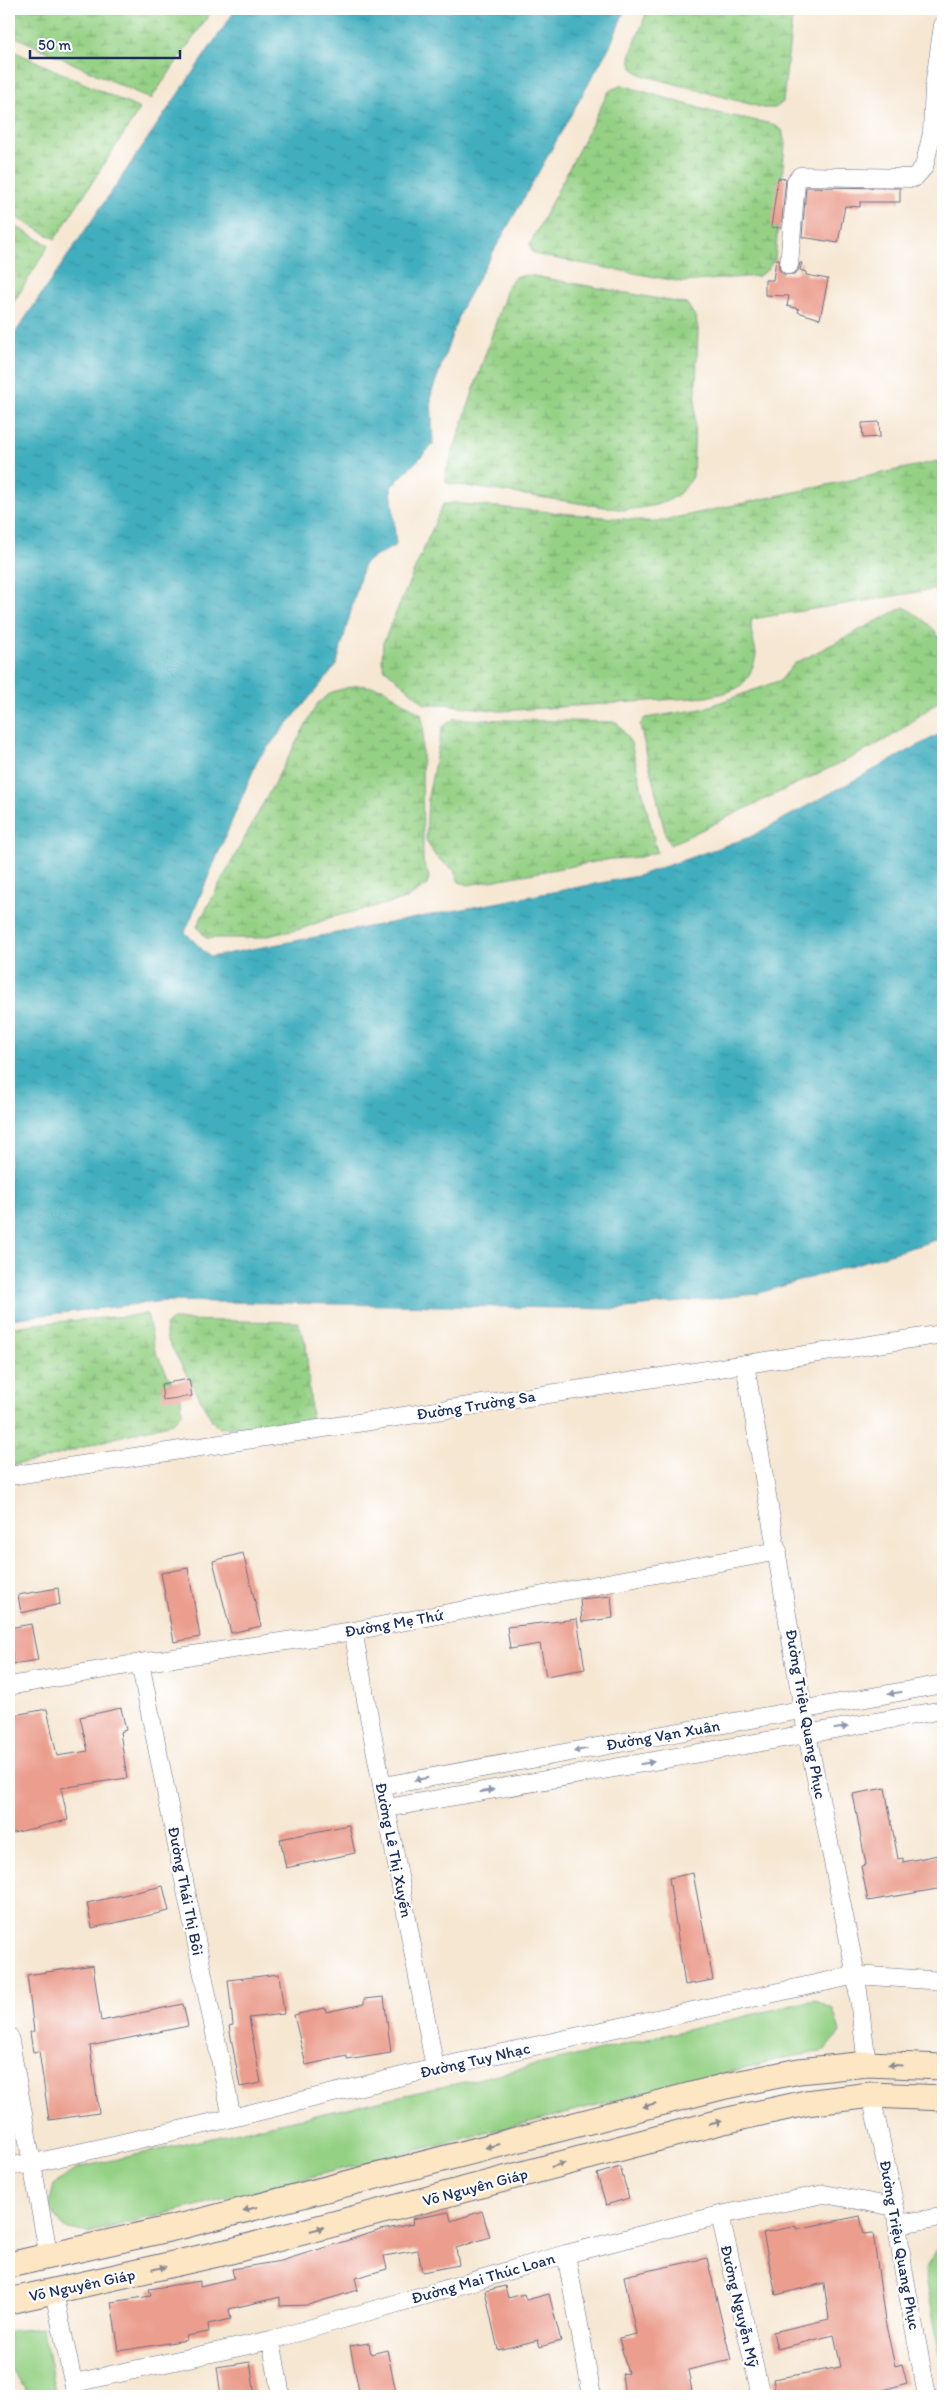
<svg xmlns="http://www.w3.org/2000/svg" width="952" height="2405" font-family="Itim,sans-serif">
  <defs>
    <pattern id="wetland-marsh" width="20" height="14" patternUnits="userSpaceOnUse" patternTransform="scale(1.25)"><rect width="20" height="14" fill="#95d185"/><path d="M1 5h8M5 5V1M11 12h8M15 12V8" fill="none" stroke="#79aa70"/></pattern>
    <pattern id="water-ripples" width="26" height="14" patternUnits="userSpaceOnUse" patternTransform="scale(1.25)"><rect width="26" height="14" fill="#41aebe"/><path d="M2 4q2-2 4 0t4 0M15 11q2-2 4 0t4 0" fill="none" stroke="#368e9e"/></pattern>
  </defs>
  <rect width="100%" height="100%" fill="#fff"/>
  <filter id="ink" filterUnits="userSpaceOnUse"><feTurbulence type="fractalNoise" baseFrequency=".02" numOctaves="2"/><feDisplacementMap in="SourceGraphic" scale="10" xChannelSelector="R" yChannelSelector="G"/><feConvolveMatrix kernelMatrix="1 2 1 2 8 2 1 2 1" color-interpolation-filters="sRGB"/></filter>
  <filter id="wash" filterUnits="userSpaceOnUse"><feTurbulence type="fractalNoise" baseFrequency=".0096" numOctaves="4" result="noise"/><feDisplacementMap in="SourceGraphic" scale="20" xChannelSelector="R" yChannelSelector="G"/><feGaussianBlur stdDeviation="1.12" result="paint"/><feColorMatrix in="noise" values="0 0 0 0 0 0 0 0 0 0 0 0 0 0 0 0 0 1.4 0 .05"/><feComposite in="paint" operator="in"/></filter>
  <g filter="url(#wash)">
    <rect width="100%" height="100%" fill="#f6e7d3"/>
    <!-- grass -->
    <path fill="#95d185" stroke="#588072" d="M814 2000 833 2009 840 2032 825 2051 780 2059 88 2233 64 2228 49 2206 54 2185 77 2168 473 2080Z
      M943 2238V2372L925 2271Z
      M42 2328 57 2396H31L9 2368V2331Z"/>
    <!-- wetland -->
    <path fill="url(#wetland-marsh)" stroke="#588072" d="M9 9H213L151 99 9 34Z
      M648 9H793L783 102 775 108H764L642 75 632 68 630 56Z
      M9 49 140 109 55 239 9 213Z
      M622 85 709 111 772 124 782 130 785 144 775 259 767 270 758 276 682 282 537 255 532 252 530 244 609 91Z
      M9 223 49 245 9 310Z
      M528 275 687 304 696 318 698 329 693 476C676 505 656 506 624 510L447 483 445 476 508 286 515 277Z
      M943 460V588L752 619C749 632 754 640 756 653 756 658 754 664 752 668 744 692 727 692 706 697L500 711 443 704H425L384 668 382 660 383 643 443 504 454 503 656 522Z
      M904 607C952 636 943 646 943 698L895 734 871 748 670 845 666 837 640 725 645 718 702 709 781 680 794 664Z
      M357 685 382 688 421 714 424 728 422 745 423 861 429 877 427 885 406 899 332 917 301 929 257 938H206L197 926 317 704 332 692Z
      M453 719 617 722 631 743 657 852 640 857 611 859 468 885 459 882 454 870 436 857 426 840 428 797 442 728Z
      M147 1314 155 1351 181 1400 182 1413 172 1423 114 1438 38 1461 9 1465V1328L34 1324Z
      M172 1320 298 1322 306 1344 312 1424 287 1430 275 1426 220 1428 213 1422 167 1339 165 1326Z"/>
    <!-- water -->
    <path fill="url(#water-ripples)" stroke="#2e6e8e" d="M236 9H625L611 44 461 309 431 395 433 445 391 487 396 545 364 563 336 666 258 759 185 932 210 957 637 876 750 837 943 732V1238L756 1294 616 1309 164 1301 9 1319V342Z"/>
    <g id="blocks">
      <!-- building -->
      <path fill="#eb9e8e" d="M778 178 786 179 781 228 771 227Z
        M806 187 900 188V202H860V207L845 206 838 243 802 237Z
        M776 259H779V269L783 274H794L798 271 800 263H802L800 270 806 272V275L828 279 820 319 798 312 799 309 787 306 789 296 765 295V280H773Z
        M879 422 880 437 863 438 862 423Z
        M189 1379 192 1396 163 1400 161 1384Z
        M243 1553 261 1626 231 1633 213 1561Z
        M188 1568 200 1637 174 1642 161 1573Z
        M58 1588 60 1604 21 1613 18 1595Z
        M611 1596 613 1618 582 1622 580 1599Z
        M577 1619 585 1669 546 1676 540 1644 510 1649 507 1627Z
        M31 1624 38 1660 13 1664 9 1628Z
        M121 1708 126 1730 120 1732 127 1778 61 1788 68 1820 9 1834V1716L47 1709 57 1756 88 1751 80 1717Z
        M885 1788 898 1859 903 1858V1862L943 1854V1888L868 1901 861 1866 866 1865 853 1794Z
        M349 1825 355 1853 286 1868 280 1839Z
        M693 1873 713 1980 685 1985 669 1878Z
        M163 1886 169 1911 92 1928 87 1903Z
        M93 1965 101 2021 183 2004 188 2026 90 2046 99 2113 49 2120 39 2051 33 2052 30 2032 34 2031 27 1975Z
        M279 1974 284 2014 249 2018 261 2083 240 2087 229 2026 233 2025 228 1980Z
        M384 1997 391 2053 347 2060V2056L306 2065 294 2015 325 2008 326 2012 364 2004V1999Z
        M620 2167 629 2198 606 2205 597 2174Z
        M482 2211 490 2237 456 2248 459 2265 422 2272 418 2250 384 2256 387 2269 355 2278 358 2290 308 2305 280 2306V2297L229 2309 231 2319 208 2324 209 2332 186 2336 187 2340 119 2351 111 2302 151 2296 149 2289 200 2281V2286L234 2278 232 2269 281 2261 381 2230 413 2224 412 2219 449 2212 451 2221Z
        M860 2216 864 2234 873 2233 885 2321 895 2366 902 2364 907 2383 863 2396H776L773 2379 841 2367 834 2335 777 2349 773 2332 829 2319 824 2283 776 2295 763 2233 796 2226V2229Z
        M707 2258 731 2360 688 2370 693 2396H625L622 2374 628 2373 619 2338 636 2334 624 2276Z
        M505 2286 508 2298 524 2294 526 2300 549 2294 561 2341 540 2347 538 2340 498 2350 485 2291Z
        M369 2343 371 2354 387 2350 396 2392 378 2396H360L350 2346Z
        M250 2362 255 2396H221L217 2367Z"/>
    </g>
  </g>
  <g filter="url(#ink)">
    <use href="#blocks" fill-opacity="0" stroke="#686f87" stroke-width="1"/>
    <g fill="none" stroke-linecap="round" stroke-linejoin="round">
      <defs>
        <path id="street" d="M789 265 796 181 800 176 914 178 924 167 932 133 934 87 943 25
          M745 1364 807 1734 856 1975 867 2064
          M9 1476 943 1334
          M353 1631 435 2068
          M140 1663 232 2118
          M9 1686 140 1663 353 1631 778 1551
          M383 1786 943 1684
          M387 1808 943 1710
          M9 2036 49 2258
          M871 2095 895 2207 903 2268 927 2396
          M9 2166 30 2164 232 2118 435 2068 856 1975 943 1981
          M720 2215 761 2396
          M897 2224 943 2217
          M566 2254 592 2396
          M54 2292 76 2396
          M271 2340 281 2396
          M74 2383 271 2340 566 2254 720 2215 824 2194 895 2207"/>
        <path id="secondary" d="M9 2265 186 2225 726 2086 799 2071 867 2064 943 2067
          M9 2301 231 2251 724 2121 806 2103 871 2095 943 2098"/>
      </defs>
      <!-- street casing -->
      <use href="#street" stroke="#686f87" stroke-width="19"/>
      <!-- secondary casing -->
      <use href="#secondary" stroke="#686f87" stroke-width="27"/>
      <!-- street -->
      <use href="#street" stroke="#fff" stroke-width="18"/>
      <!-- secondary -->
      <use href="#secondary" stroke="#fce6c4" stroke-width="25"/>
    </g>
    <!-- one-way arrows -->
    <defs><path id="oneway-solid" d="M-6-.8H1V-3.2L6.5 0L1 3.2V.8H-6Z" transform="scale(1.25)"/></defs>
    <g fill="#8d97ae">
      <use href="#oneway-solid" transform="translate(895 1693) rotate(170)"/>
      <use href="#oneway-solid" transform="translate(841 1728) rotate(-10)"/>
      <use href="#oneway-solid" transform="translate(580 1750) rotate(170)"/>
      <use href="#oneway-solid" transform="translate(647 1763) rotate(-10)"/>
      <use href="#oneway-solid" transform="translate(421 1779) rotate(170)"/>
      <use href="#oneway-solid" transform="translate(487 1791) rotate(-10)"/>
    </g>
    <g fill="#8c8a91">
      <use href="#oneway-solid" transform="translate(895 2065) rotate(-177)"/>
      <use href="#oneway-solid" transform="translate(649 2105) rotate(166)"/>
      <use href="#oneway-solid" transform="translate(715 2123) rotate(-15)"/>
      <use href="#oneway-solid" transform="translate(492 2146) rotate(165)"/>
      <use href="#oneway-solid" transform="translate(558 2165) rotate(-15)"/>
      <use href="#oneway-solid" transform="translate(250 2209) rotate(165)"/>
      <use href="#oneway-solid" transform="translate(317 2229) rotate(-15)"/>
      <use href="#oneway-solid" transform="translate(159 2268) rotate(-13)"/>
    </g>
  </g>
  <g text-anchor="middle" dominant-baseline="central" stroke-width="4.5" stroke-linejoin="round" paint-order="stroke">
    <!-- street labels -->
    <g font-size="16" fill="#1b2f5e" stroke="#fff">
      <text transform="translate(476 1405) rotate(-9)">Đường Trường Sa</text>
      <text transform="translate(394 1623) rotate(-10)">Đường Mẹ Thứ</text>
      <text transform="translate(806 1714) rotate(80)">Đường Triệu Quang Phục</text>
      <text transform="translate(663 1735) rotate(-10)">Đường Vạn Xuân</text>
      <text transform="translate(394 1850) rotate(79)">Đường Lê Thị Xuyến</text>
      <text transform="translate(186 1891) rotate(79)">Đường Thái Thị Bôi</text>
      <text transform="translate(475 2060) rotate(-13)">Đường Tuy Nhạc</text>
      <text transform="translate(475 2187) rotate(-15)">Võ Nguyên Giáp</text>
      <text transform="translate(900 2245) rotate(80)">Đường Triệu Quang Phục</text>
      <text transform="translate(483 2278) rotate(-16)">Đường Mai Thúc Loan</text>
      <text transform="translate(82 2285) rotate(-12)">Võ Nguyên Giáp</text>
      <text transform="translate(740 2306) rotate(77)">Đường Nguyễn Mỹ</text>
    </g>
  </g>
  <!-- margin -->
  <rect width="952" height="2405" fill="none" stroke="#fff" stroke-width="30"/>
  <!-- scale -->
  <path d="M30 50v8h150v-8" fill="none" stroke="#1b2f5e" stroke-width="2.5"/>
  <text x="38" y="50" font-size="15" fill="#1b2f5e" stroke="#ffffff" stroke-width="4" paint-order="stroke">50 m</text>
</svg>
